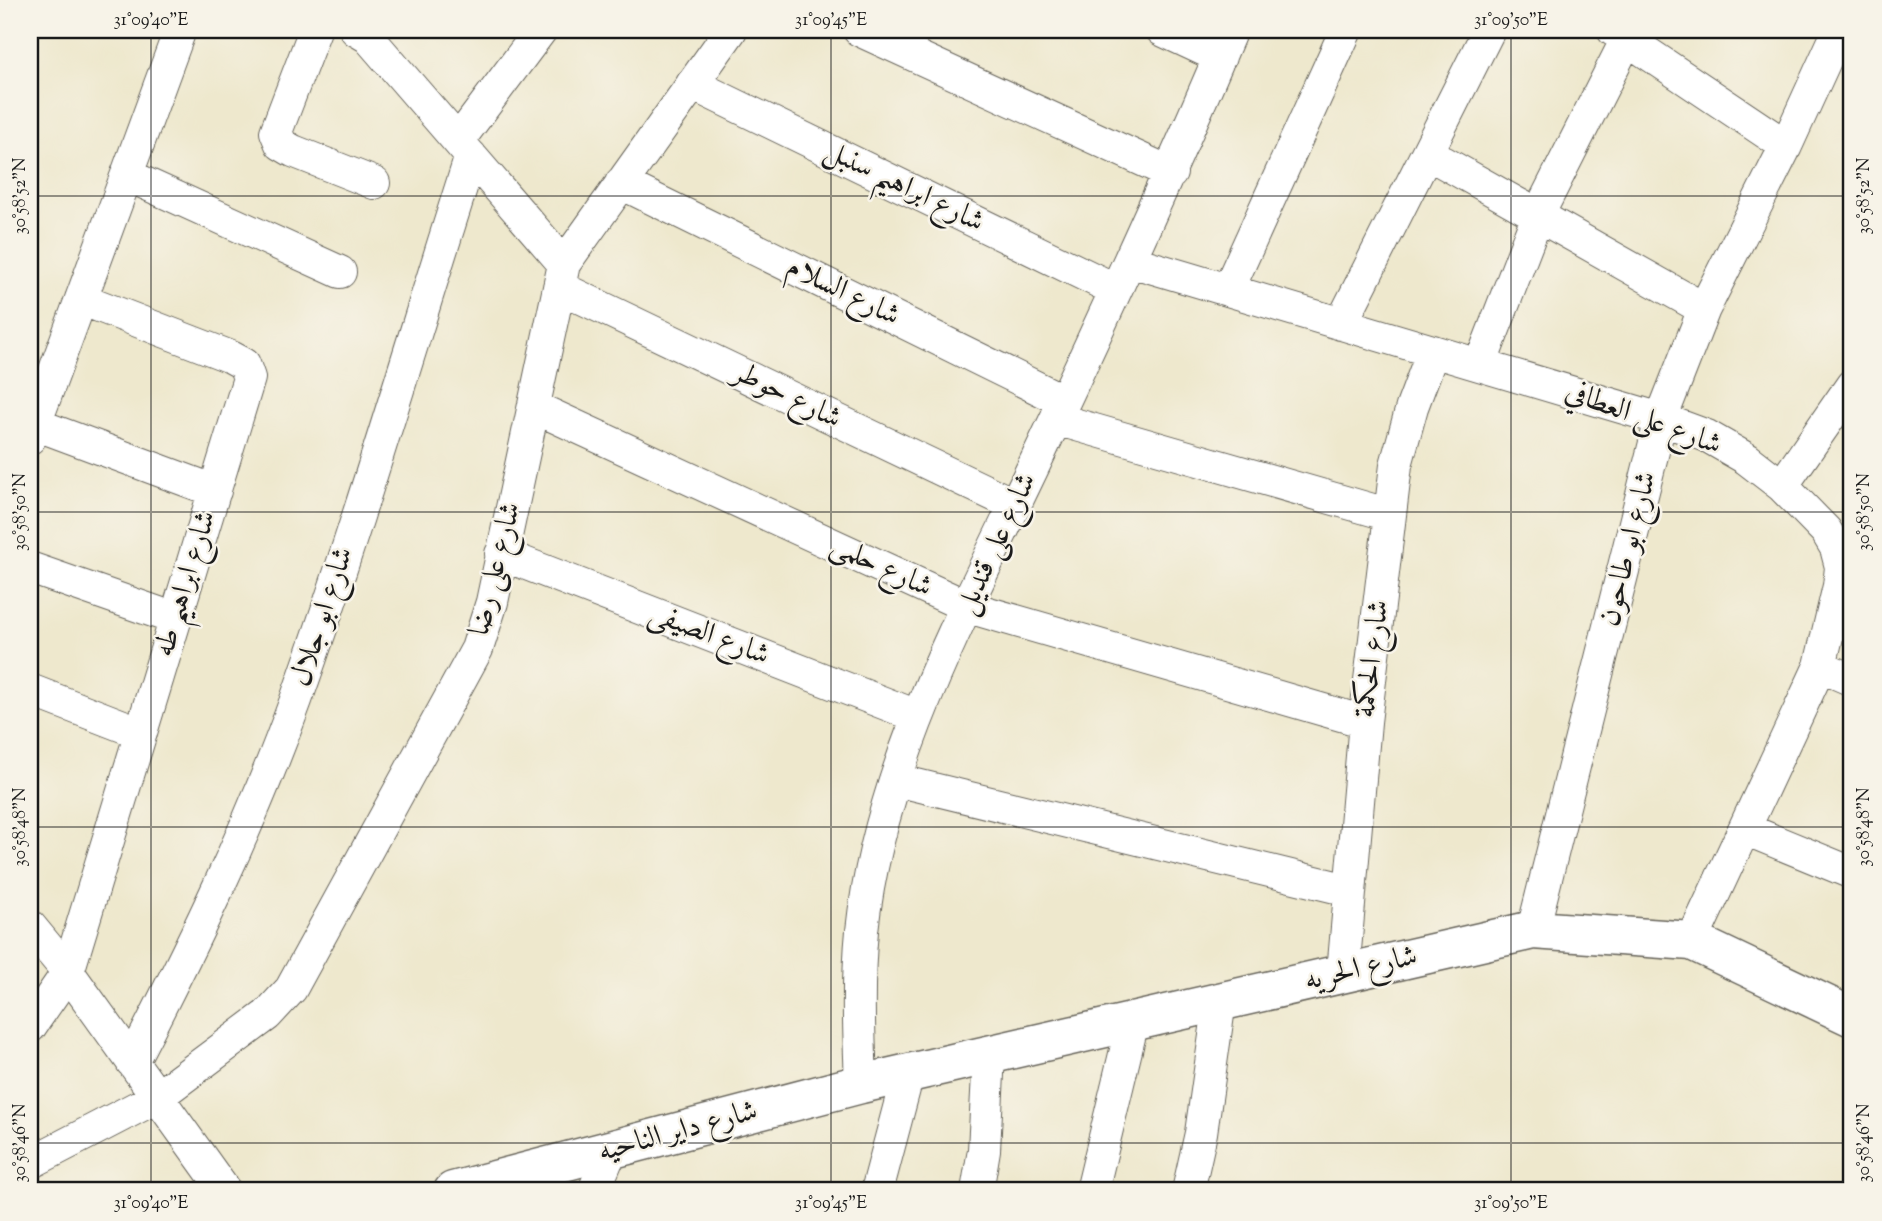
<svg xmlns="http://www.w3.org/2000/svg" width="1882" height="1221" font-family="'Sorts Mill Goudy',Amiri,serif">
  <rect width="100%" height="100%" fill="#f7f3e8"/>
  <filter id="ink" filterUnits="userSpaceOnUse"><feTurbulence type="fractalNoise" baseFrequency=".0143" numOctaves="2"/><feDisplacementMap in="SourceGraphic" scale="14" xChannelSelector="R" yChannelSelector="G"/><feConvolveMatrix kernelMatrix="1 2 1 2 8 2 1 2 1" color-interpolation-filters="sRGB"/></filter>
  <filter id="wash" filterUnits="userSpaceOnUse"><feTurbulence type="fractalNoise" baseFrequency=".00686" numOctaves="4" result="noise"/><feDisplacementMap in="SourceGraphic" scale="28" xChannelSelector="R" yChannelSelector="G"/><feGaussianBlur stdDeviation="1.57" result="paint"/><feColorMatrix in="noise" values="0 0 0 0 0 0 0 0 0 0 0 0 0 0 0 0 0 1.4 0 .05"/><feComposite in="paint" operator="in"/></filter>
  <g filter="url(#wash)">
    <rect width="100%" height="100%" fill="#eee8cd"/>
  </g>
  <g filter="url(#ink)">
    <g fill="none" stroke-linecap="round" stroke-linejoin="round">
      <defs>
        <path id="minor" d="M315 30 276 132 281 144 293 151 374 183
          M356 30 368 37 564 264
          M859 30 1171 173
          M1162 30 1220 57
          M1613 30 1786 146
          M692 84 1116 290
          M458 141 541 30
          M1427 153 1704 309
          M127 175 340 272
          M621 183 1064 401
          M1130 261 1661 419 1707 436 1747 459 1782 486 1826 531 1836 548 1841 567 1839 586 1820 666 1692 941
          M559 287 1015 505
          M1228 290 1346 30
          M1341 324 1489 30
          M1480 365 1538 215 1627 39
          M534 407 968 607 1365 722
          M1056 419 1390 515
          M35 424 215 491
          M30 438 180 30
          M1782 486 1852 385
          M501 554 917 716
          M30 568 176 619
          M1820 666 1852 680
          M30 690 141 733
          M896 780 1348 890
          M1745 829 1852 873
          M30 926 68 972 225 1191
          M1533 930 1661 419 1704 309 1786 146 1839 30
          M1343 973 1365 722 1396 465 1412 407 1433 351
          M30 1027 68 972 249 378 244 364 231 357 81 299
          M132 1062C193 944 251 825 296 700 360 521 413 337 471 156
          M861 1084C859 1033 857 982 862 931 880 759 972 598 1044 444 1109 307 1172 169 1231 30
          M30 1163 157 1097 267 1015 291 989 477 649 492 602 564 264 731 30
          M594 1191 611 1150
          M877 1191 908 1074
          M977 1191 984 1150 989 1055
          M1092 1191 1133 1021
          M1188 1191 1201 1133 1220 1001"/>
        <path id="tertiary" d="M453 1191 861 1084 1533 930 1692 941 1852 1017"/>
      </defs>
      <!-- minor casing -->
      <use href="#minor" stroke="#66635a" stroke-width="34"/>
      <!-- tertiary casing -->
      <use href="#tertiary" stroke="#66635a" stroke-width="41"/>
      <!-- minor -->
      <use href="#minor" stroke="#fff" stroke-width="32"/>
      <!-- tertiary -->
      <use href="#tertiary" stroke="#fff" stroke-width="38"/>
    </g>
  </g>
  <!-- ticks -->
  <path fill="none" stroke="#1c1c1c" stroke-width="2" stroke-opacity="0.45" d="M151 30V1191M831 30V1191M1511 30V1191M30 196H1852M30 512H1852M30 827H1852M30 1143H1852"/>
  <g text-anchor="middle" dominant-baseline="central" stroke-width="5" stroke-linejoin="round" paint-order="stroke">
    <!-- street labels -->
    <g font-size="30" fill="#1c1c1c" stroke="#f7f3e8">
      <text transform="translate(904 187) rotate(26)">شارع ابراهيم سنبل</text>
      <text transform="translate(843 292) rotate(26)">شارع السلام</text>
      <text transform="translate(787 396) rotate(26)">شارع حوطر</text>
      <text transform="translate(1643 419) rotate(20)">شارع على العطافي</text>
      <text transform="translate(997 544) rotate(-65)">شارع على قنديل</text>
      <text transform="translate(1629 549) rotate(-76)">شارع ابو طاحون</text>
      <text transform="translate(881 567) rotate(25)">شارع حلمى</text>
      <text transform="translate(496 569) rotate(-76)">شارع على رضا</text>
      <text transform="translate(186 584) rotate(-73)">شارع ابراهيم طه</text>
      <text transform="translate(323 617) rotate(-72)">شارع ابو جلال</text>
      <text transform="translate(709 635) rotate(21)">شارع الصيفى</text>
      <text transform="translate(1373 659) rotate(-83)">شارع الحكمة</text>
      <text transform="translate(1361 969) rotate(-13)">شارع الحريه</text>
      <text transform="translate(678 1132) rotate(-15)">شارع داير الناحيه</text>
    </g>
  </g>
  <!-- margin -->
  <rect width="1882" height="1221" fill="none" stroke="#f7f3e8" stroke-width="77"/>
  <rect x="38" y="38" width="1805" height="1144" fill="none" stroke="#1c1c1c" stroke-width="2.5"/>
  <g font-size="18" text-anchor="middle" fill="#1c1c1c">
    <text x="151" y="25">31°09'40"E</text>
    <text x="831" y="25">31°09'45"E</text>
    <text x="1511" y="25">31°09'50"E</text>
    <text transform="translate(19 196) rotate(-90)" y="6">30°58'52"N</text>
    <text transform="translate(1863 196) rotate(-90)" y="6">30°58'52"N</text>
    <text transform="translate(19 512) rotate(-90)" y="6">30°58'50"N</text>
    <text transform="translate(1863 512) rotate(-90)" y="6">30°58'50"N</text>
    <text transform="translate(19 827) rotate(-90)" y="6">30°58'48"N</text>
    <text transform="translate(1863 827) rotate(-90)" y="6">30°58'48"N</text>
    <text transform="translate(19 1143) rotate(-90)" y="6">30°58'46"N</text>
    <text transform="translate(1863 1143) rotate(-90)" y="6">30°58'46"N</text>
    <text x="151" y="1208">31°09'40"E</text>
    <text x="831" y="1208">31°09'45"E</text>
    <text x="1511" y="1208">31°09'50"E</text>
  </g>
</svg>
